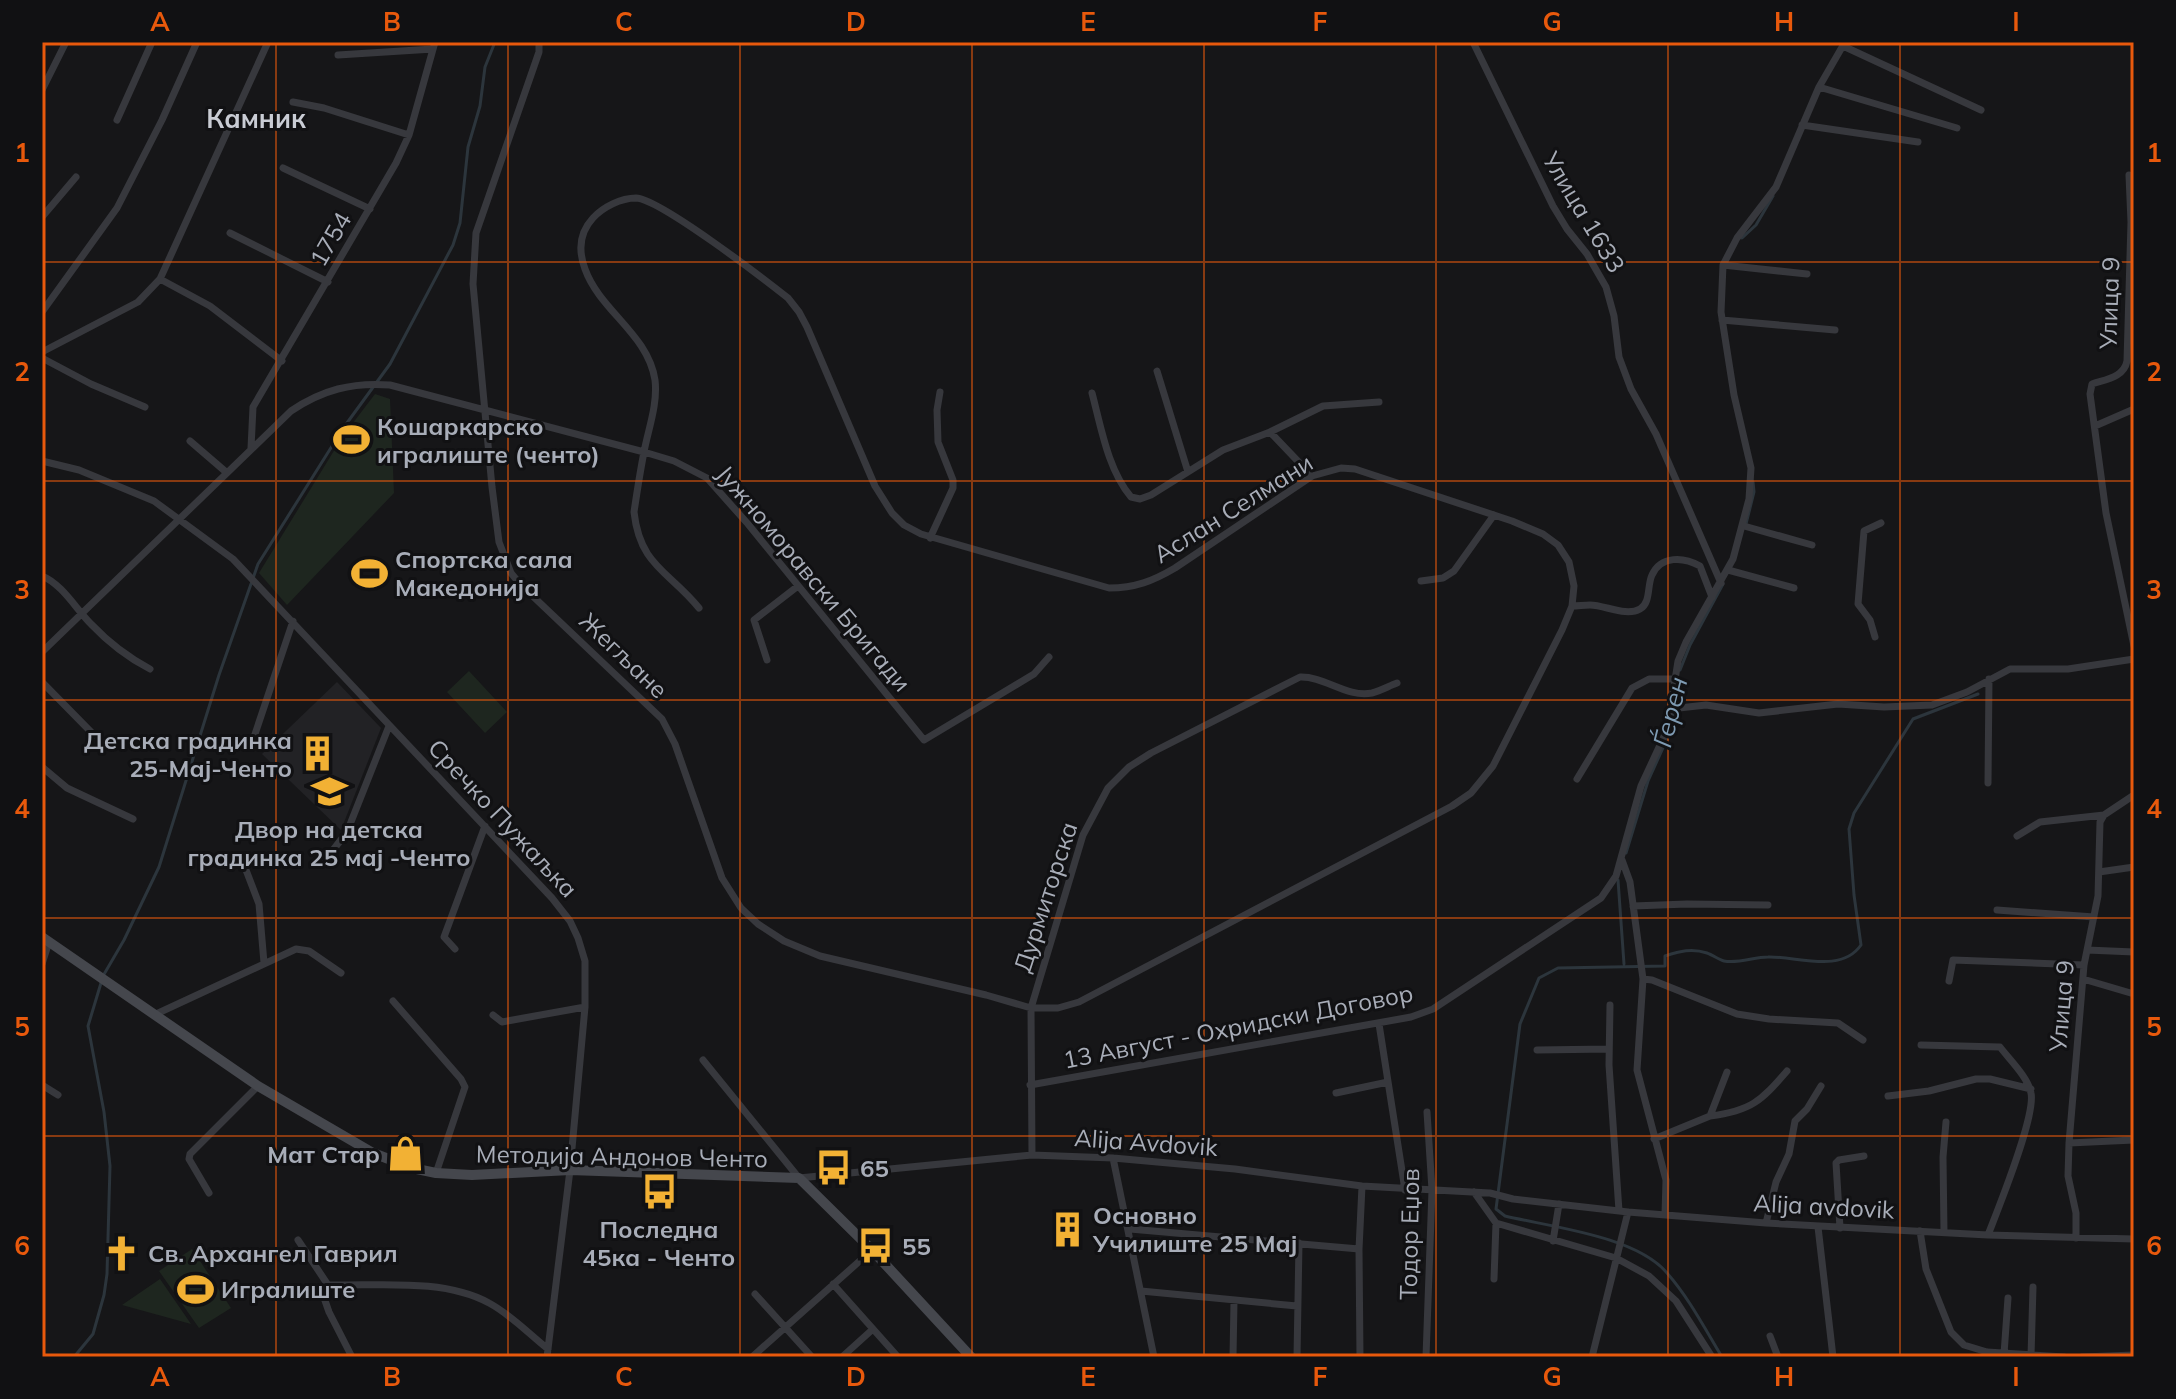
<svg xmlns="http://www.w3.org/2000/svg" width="2176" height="1399" font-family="Mulish,sans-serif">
  <rect width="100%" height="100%" fill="#161618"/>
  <!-- built -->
  <path fill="#222225" d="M337 682 381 728 341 830 262 754Z"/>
  <!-- green -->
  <path fill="#1e261f" d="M375 394 390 399 394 493 287 605 259 573 343 436Z
    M469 671 507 712 485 733 447 692Z
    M192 1249 231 1308 199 1328 159 1271Z
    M160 1279 191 1324 122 1305Z"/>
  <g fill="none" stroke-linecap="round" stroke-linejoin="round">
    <!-- stream -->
    <path stroke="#2c353c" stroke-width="3" d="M1742 238 1756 225 1773 196
      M1746 524 1754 492 1753 482
      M1680 670 1690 645 1723 584
      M1626 853 1648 781 1671 730 1678 681
      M1618 880 1624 964
      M103 976 124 940 159 867 219 675 258 564 344 427 390 364 453 245 460 223 468 147 480 106 485 67 495 42
      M74 1357 93 1334 104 1295 107 1274 110 1166 104 1112 88 1026 101 983
      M1722 1357C1705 1329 1689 1298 1667 1273 1636 1236 1551 1227 1505 1216L1496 1209 1520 1024 1539 978 1558 968 1665 966V956C1680 951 1692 948 1707 953 1713 955 1719 960 1724 961 1738 964 1754 957 1768 957 1797 956 1841 974 1861 945L1854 895 1849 829 1854 813 1913 719 1978 694"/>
    <!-- minor -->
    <path stroke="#37383d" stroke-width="7" d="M539 42V52L476 233 473 284 492 487 499 542 511 573 520 584 662 719 675 744 722 878 741 908 758 924 784 941 820 956 986 995 1031 1008H1058L1079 1002 1452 806 1471 793 1493 766 1562 630 1572 606 1574 586 1569 562 1558 545 1543 534 1512 521 1355 469 1341 468 1312 476 1175 568C1153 581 1135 588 1109 588L921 534 904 525 892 513 875 486 807 327 799 312 788 298C764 279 660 199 636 198 621 198 603 207 593 218 580 232 578 250 585 269 600 311 648 334 655 380 658 404 648 430 644 452 640 472 637 492 634 512 640 566 669 571 699 608
      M1473 42 1553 206 1567 229 1587 254 1606 287 1614 316 1619 357 1631 389 1656 434 1721 583
      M1843 46 1981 110
      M338 55 433 49
      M1819 87 1957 128
      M42 90 66 42
      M293 102 324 108 409 135
      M117 120 152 42
      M1802 125 1918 142
      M283 168 370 209
      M2129 175 2131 222 2127 361C2124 377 2107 379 2092 384L2090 394 2106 513 2134 646
      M42 217 76 177
      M230 233 328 282
      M1723 265 1807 274
      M160 279 210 306 282 361
      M42 312 117 208 162 120 197 42
      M1722 320 1835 330
      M42 352 138 302 160 279 268 42
      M42 358 91 384 145 407
      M1157 371 1188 472
      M1092 393C1101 427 1108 470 1131 497L1140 499 1151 495 1223 450 1270 432 1323 406 1379 402
      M2095 426 2134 409
      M1270 432 1312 476
      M190 441 226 472
      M251 448 253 407 396 163 409 135 435 42
      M42 461 79 470 154 501 233 559 552 898 570 921 578 938 585 961V1007L570 1170 547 1357
      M1744 526 1812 545
      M930 538 953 488V480L938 442 937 410 940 392
      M1728 570 1794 588
      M42 576C62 584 76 609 91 624 109 643 127 657 150 669
      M1421 581 1443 578 1454 571 1494 515
      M1572 606C1578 606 1584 605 1590 605 1605 605 1626 617 1640 609 1651 603 1647 585 1652 575 1661 555 1684 557 1700 566L1712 597
      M1875 637 1870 620 1858 604 1864 531 1881 523
      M42 652 291 411C322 390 352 382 390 385L644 452 674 461 707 478 748 524 924 740 1034 674 1049 657
      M767 660 754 620 798 586
      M42 682 94 735
      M1670 709 1706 705 1759 713 1838 704 1884 707 1932 705 1967 692 2010 669H2068L2134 659
      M251 746 293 621
      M42 767 67 788 133 819
      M1577 779 1632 688 1649 679H1674
      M1988 783 1989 679
      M2017 836 2040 822 2104 815
      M1622 860 1630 882 1643 979 1637 1070 1666 1180 1665 1214
      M323 863 347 832 389 726
      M246 870 259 904 264 963
      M2099 872 2134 867
      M1633 906 1687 904 1768 905
      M1997 910 2094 917
      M455 949 444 937 485 826
      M2087 950 2134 952
      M42 964 49 942
      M1643 979 1652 980 1737 1014 1769 1019 1838 1023 1863 1040
      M2083 979 2134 994
      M1949 981 1953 960 2084 965
      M393 1001 461 1079 465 1087 436 1173
      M1610 1005 1609 1065 1619 1211
      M154 1015 296 949 309 951 341 973
      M493 1015 502 1022 585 1007
      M1379 1024 1405 1190
      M1921 1045 2000 1047C2009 1059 2028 1077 2031 1093 2036 1116 1998 1209 1988 1235
      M1537 1050 1609 1049
      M703 1060 799 1178 1032 1155 1113 1158 1235 1169 1362 1186 1490 1193 1513 1199 1628 1212 1766 1223 1988 1235 2134 1239
      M42 1085 58 1095
      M1030 1085 1411 1017 1433 1009 1601 898 1616 876 1641 786 1667 730 1678 661 1686 642 1733 559 1749 499 1751 468 1734 395 1721 312 1723 265 1737 238 1776 187 1819 87 1845 42
      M1336 1093 1388 1082
      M1888 1096 1929 1091 1976 1079H1990L2031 1089
      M1710 1116C1751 1111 1761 1101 1787 1071
      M1654 1139 1710 1116 1727 1072
      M2069 1143 2134 1140
      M1032 1155 1031 1008 1083 835 1108 788 1129 767 1151 753 1300 677C1324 676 1347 698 1372 693 1380 691 1389 686 1397 683
      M1113 1158 1154 1357
      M1474 1192 1496 1223 1616 1258 1649 1276 1676 1301 1712 1357
      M209 1193 189 1159 190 1154 258 1086
      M1766 1223 1776 1182 1789 1154 1795 1121 1807 1109 1821 1086
      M1818 1227 1833 1357
      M1840 1228 1836 1163 1839 1160 1864 1156
      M1130 1229 1359 1249
      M1920 1231 1926 1269 1951 1332 1964 1345 1987 1352 2064 1357
      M1944 1232 1943 1157 1946 1122
      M2076 1238V1213L2068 1176 2069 1143 2084 965 2098 896 2100 822 2104 815 2134 795
      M298 1240 328 1285
      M1553 1241 1559 1204
      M1494 1279 1496 1223
      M833 1284 898 1357
      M1141 1291 1297 1306
      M755 1294 812 1357
      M1770 1336 1778 1357
      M2004 1354 2008 1298
      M2031 1356 2033 1287
      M352 1357 329 1312 322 1292 328 1285C378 1286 444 1278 489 1303 510 1314 529 1334 548 1349
      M752 1357 872 1250
      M842 1357 873 1329
      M1233 1357 1234 1301
      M1297 1357 1299 1243
      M1360 1357 1359 1249 1362 1186
      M1426 1357 1432 1190 1427 1112
      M1592 1357 1628 1212
      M2082 1357 2134 1355"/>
    <!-- secondary -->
    <path stroke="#45474d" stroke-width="10" d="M42 937 258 1086 373 1153 412 1168 436 1173 472 1175 570 1170 799 1178 872 1250 971 1357"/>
  </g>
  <!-- grid -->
  <path fill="none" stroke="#e8590c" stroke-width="2" stroke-opacity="0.55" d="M276 42V1357M508 42V1357M740 42V1357M972 42V1357M1204 42V1357M1436 42V1357M1668 42V1357M1900 42V1357M42 262H2134M42 481H2134M42 700H2134M42 918H2134M42 1136H2134"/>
  <!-- icons -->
  <defs>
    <symbol id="stadium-bare" viewBox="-9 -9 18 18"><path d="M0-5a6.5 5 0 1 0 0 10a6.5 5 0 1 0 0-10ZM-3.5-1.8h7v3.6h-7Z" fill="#f2b134" stroke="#111113" stroke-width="2.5" paint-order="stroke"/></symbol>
    <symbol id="building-bare" viewBox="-9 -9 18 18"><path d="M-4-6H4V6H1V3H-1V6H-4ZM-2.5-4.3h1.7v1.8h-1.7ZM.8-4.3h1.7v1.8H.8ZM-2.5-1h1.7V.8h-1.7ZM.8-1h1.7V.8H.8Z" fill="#f2b134" stroke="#111113" stroke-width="2.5" paint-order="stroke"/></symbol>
    <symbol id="school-bare" viewBox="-9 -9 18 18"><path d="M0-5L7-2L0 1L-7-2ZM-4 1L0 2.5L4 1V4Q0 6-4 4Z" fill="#f2b134" stroke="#111113" stroke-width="2.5" paint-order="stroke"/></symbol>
    <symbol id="shop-bare" viewBox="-9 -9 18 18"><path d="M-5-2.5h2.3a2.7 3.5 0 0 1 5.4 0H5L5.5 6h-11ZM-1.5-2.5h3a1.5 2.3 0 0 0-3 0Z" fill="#f2b134" stroke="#111113" stroke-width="2.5" paint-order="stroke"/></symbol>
    <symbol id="bus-bare" viewBox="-9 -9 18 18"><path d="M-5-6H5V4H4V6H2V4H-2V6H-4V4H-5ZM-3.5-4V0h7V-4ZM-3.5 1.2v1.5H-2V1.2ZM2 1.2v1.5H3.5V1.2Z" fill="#f2b134" stroke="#111113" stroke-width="2.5" paint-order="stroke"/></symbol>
    <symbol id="church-bare" viewBox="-9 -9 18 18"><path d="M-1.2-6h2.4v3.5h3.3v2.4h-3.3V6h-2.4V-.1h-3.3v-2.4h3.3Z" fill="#f2b134" stroke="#111113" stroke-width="2.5" paint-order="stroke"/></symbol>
  </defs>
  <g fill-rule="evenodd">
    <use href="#stadium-bare" x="326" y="414" width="51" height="51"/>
    <use href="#stadium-bare" x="344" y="548" width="51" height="51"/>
    <use href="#building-bare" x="292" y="728" width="51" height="51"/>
    <use href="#school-bare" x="304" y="766" width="51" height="51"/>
    <use href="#shop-bare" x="380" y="1128" width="51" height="51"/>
    <use href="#bus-bare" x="808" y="1142" width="51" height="51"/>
    <use href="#bus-bare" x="634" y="1166" width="51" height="51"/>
    <use href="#building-bare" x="1042" y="1204" width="51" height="51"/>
    <use href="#bus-bare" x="850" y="1220" width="51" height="51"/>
    <use href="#church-bare" x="96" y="1228" width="51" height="51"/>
    <use href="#stadium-bare" x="170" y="1264" width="51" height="51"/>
  </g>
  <g text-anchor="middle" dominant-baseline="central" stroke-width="6" stroke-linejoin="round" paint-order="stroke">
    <!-- street labels -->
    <g font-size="24" fill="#a8adb8" stroke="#111113">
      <text transform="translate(1584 212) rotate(59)">Улица 1633</text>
      <text transform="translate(330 239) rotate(-60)">1754</text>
      <text transform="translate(2109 303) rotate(-88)">Улица 9</text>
      <text transform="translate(1233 508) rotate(-32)">Аслан Селмани</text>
      <text transform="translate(814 578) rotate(50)">Јужноморавски Бригади</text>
      <text transform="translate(624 655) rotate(44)">Жегљане</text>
      <text transform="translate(503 818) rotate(47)">Сречко Пужаљка</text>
      <text transform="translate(1045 897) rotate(-72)">Дурмиторска</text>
      <text transform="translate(2061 1006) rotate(-85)">Улица 9</text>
      <text transform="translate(1238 1026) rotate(-11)">13 Август - Охридски Договор</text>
      <text transform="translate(1146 1142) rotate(4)">Alija Avdovik</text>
      <text transform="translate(622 1156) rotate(1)">Методија Андонов Ченто</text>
      <text transform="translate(1824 1206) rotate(3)">Alija avdovik</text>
      <text transform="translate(1409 1234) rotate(-89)">Тодор Еџов</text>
    </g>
    <!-- poi labels -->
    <g font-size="24" font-weight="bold" fill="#a8adb8" stroke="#111113" text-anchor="start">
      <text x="377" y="426">Кошаркарско<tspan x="377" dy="28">игралиште (ченто)</tspan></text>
      <text x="395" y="559">Спортска сала<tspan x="395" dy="28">Македонија</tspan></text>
      <text x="292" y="740" text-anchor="end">Детска градинка<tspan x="292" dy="28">25-Мај-Ченто</tspan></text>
      <text x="329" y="829" text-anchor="middle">Двор на детска<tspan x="329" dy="28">градинка 25 мај -Ченто</tspan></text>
      <text x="380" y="1154" text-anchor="end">Мат Стар</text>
      <text x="860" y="1168">65</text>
      <text x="1093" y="1215">Основно<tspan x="1093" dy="28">Училиште 25 Мај</tspan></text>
      <text x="659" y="1229" text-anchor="middle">Последна<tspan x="659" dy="28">45ка - Ченто</tspan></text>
      <text x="902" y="1246">55</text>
      <text x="148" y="1253">Св. Архангел Гаврил</text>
      <text x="221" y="1289">Игралиште</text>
    </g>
    <!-- neighbourhood labels -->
    <g font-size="26" font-weight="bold" fill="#c9ccd4" stroke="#111113">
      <text x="256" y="118">Камник</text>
    </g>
    <!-- water labels -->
    <g font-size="26" font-style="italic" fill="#7f9bb3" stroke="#111113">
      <text transform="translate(1670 712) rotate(-76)">Ѓерен</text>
    </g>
  </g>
  <!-- border -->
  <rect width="2176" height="1399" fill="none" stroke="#111113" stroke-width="88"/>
  <rect x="44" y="44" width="2088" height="1311" fill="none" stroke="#e8590c" stroke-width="3"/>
  <g font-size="26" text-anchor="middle" font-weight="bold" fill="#e8590c">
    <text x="160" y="31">A</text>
    <text x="392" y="31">B</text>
    <text x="624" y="31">C</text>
    <text x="856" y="31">D</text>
    <text x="1088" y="31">E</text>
    <text x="1320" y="31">F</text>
    <text x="1552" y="31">G</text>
    <text x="1784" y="31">H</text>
    <text x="2016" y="31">I</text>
    <text x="22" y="162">1</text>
    <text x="2154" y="162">1</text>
    <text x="22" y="381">2</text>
    <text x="2154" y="381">2</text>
    <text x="22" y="599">3</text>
    <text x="2154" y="599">3</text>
    <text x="22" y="818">4</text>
    <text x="2154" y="818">4</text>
    <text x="22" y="1036">5</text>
    <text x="2154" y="1036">5</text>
    <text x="22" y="1255">6</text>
    <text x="2154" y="1255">6</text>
    <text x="160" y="1386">A</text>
    <text x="392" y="1386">B</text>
    <text x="624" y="1386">C</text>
    <text x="856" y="1386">D</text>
    <text x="1088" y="1386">E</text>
    <text x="1320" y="1386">F</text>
    <text x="1552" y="1386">G</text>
    <text x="1784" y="1386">H</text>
    <text x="2016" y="1386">I</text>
  </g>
</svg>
